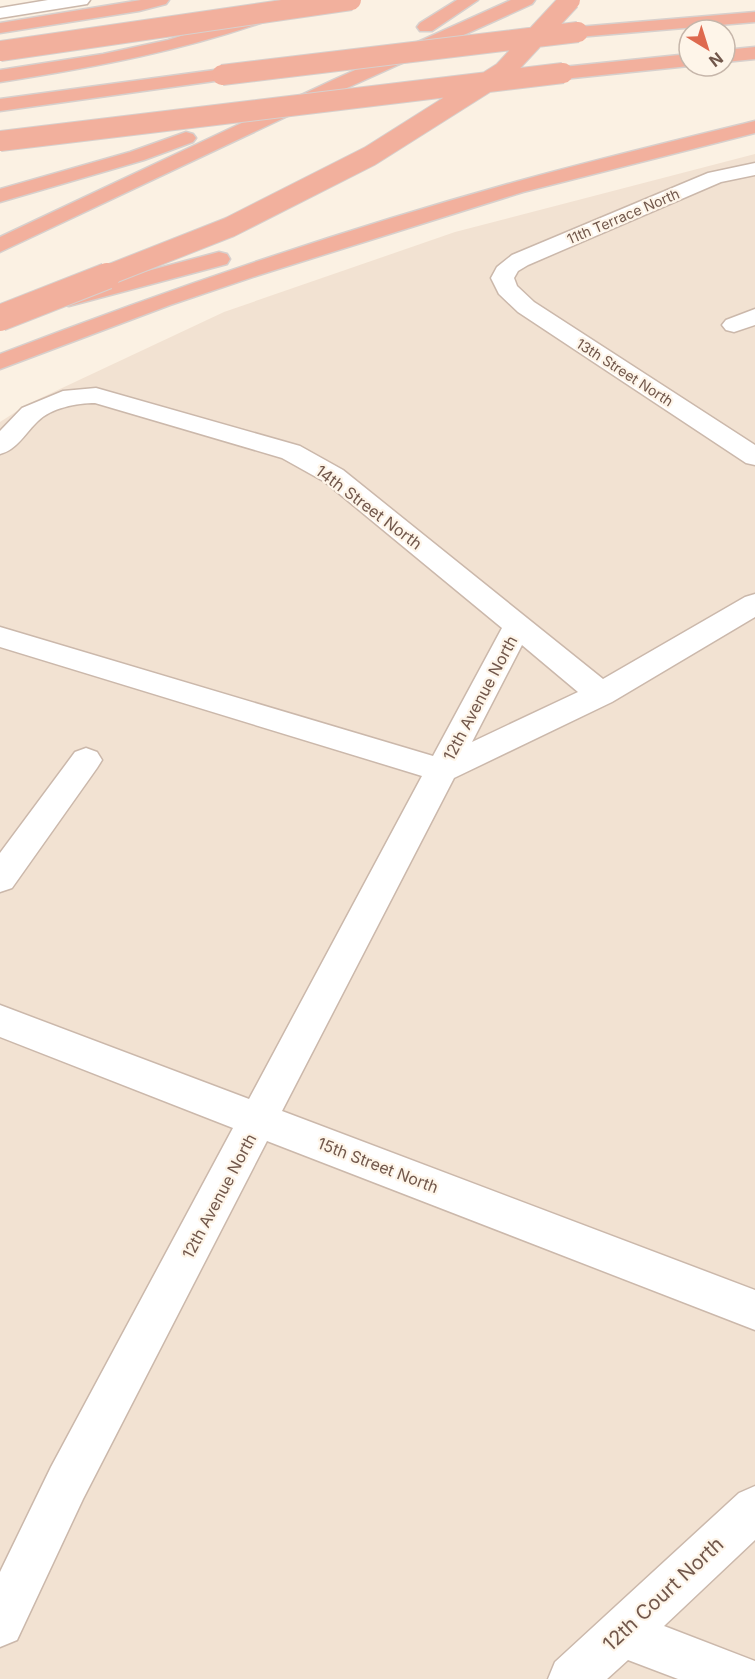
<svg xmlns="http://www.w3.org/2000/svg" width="755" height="1679" font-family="Inter,sans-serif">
  <rect width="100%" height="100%" fill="#fbf1e3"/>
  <!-- residential -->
  <path fill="#f2e2d2" d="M755 154V1679H0V422L28 404 224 312 455 232Z"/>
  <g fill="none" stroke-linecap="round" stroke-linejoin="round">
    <defs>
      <path id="minor" d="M48 0H90L87 4 81 5 0 18V8Z
        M755 163V175L721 182 528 265 518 271 514 278 517 286 534 302 755 445V465L746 463 518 312 499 294 491 278 497 267 512 255 708 173Z
        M755 309V325L734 332 726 330 722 325 726 320Z
        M96 388 300 446 343 470 603 679 745 597 755 594V617L612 702 454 778 282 1111 755 1290V1330L267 1141 83 1499 17 1640 0 1647V1572L51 1467 233 1128 0 1037V1005L249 1099 422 776 0 647V627L433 756 502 628 325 482 282 458 95 403C77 403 51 408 38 421 26 432 17 450 0 454V431L22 408 63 391ZM522 645 578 692 472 742Z
        M86 748 97 752 102 760 97 768 12 888 0 892V853L75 752Z
        M755 1486V1540L664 1626 755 1661V1679H678L628 1660 607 1679H548L555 1662 739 1493Z"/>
      <path id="highway" d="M141 0H169L166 4 139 11 0 33V23Z
        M457 0H478L432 31H420L417 27 420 23Z
        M511 0H535L532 4 347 88 0 252V237L333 80Z
        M271 8 277 9 280 13 277 17C187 50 95 67 0 82V70L103 54 168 40Z
        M755 12V22L578 37 572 36 569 32 572 28 578 27Z
        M755 47V59L725 62V50Z
        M689 54V66L563 79 556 77 554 73 556 69 563 67Z
        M222 69 229 71 232 75 229 79 0 111V99Z
        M755 121V133L523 192 259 275 170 305 0 369V354C167 290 336 232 508 184 590 161 673 141 755 121Z
        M186 132 193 134 196 138 193 142 144 160 0 202V189L130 152Z
        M219 252 227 254 230 259 227 264 69 306 61 304 57 299 61 294Z"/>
    </defs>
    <!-- minor casing -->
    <use href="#minor" stroke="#cbb8ab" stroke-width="3"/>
    <!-- highway casing -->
    <use href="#highway" stroke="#d7d0cd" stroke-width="3"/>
    <!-- minor -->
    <use href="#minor" fill="#fff" fill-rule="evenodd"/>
    <!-- highway -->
    <use href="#highway" fill="#f2b09d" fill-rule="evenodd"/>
    <defs>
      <path id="highway-bridge-far1" d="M0 51 351 0
        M222 75 578 32
        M0 141 563 73
        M103 277 230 227 370 156 503 72 570 0"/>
      <path id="highway-bridge" d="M0 318 107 276"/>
    </defs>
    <!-- highway-bridge-far1 casing -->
    <use href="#highway-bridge-far1" stroke="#d7d0cd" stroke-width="22" stroke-linecap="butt"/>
    <!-- highway-bridge casing -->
    <use href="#highway-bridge" stroke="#d7d0cd" stroke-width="28" stroke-linecap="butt"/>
    <!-- highway-bridge-far1 -->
    <use href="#highway-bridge-far1" stroke="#f2b09d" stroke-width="20"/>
    <!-- highway-bridge -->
    <use href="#highway-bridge" stroke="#f2b09d" stroke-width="26"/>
  </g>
  <g text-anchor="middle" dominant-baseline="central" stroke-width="4.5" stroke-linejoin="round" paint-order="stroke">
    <!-- far-street labels -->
    <g font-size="14" fill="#71574b" stroke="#fef5e9">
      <text transform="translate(623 216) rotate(-23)">11th Terrace North</text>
      <text transform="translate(625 372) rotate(33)">13th Street North</text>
    </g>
    <!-- street labels -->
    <g font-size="16" fill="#71574b" stroke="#fef5e9">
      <text transform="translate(369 507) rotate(37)">14th Street North</text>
      <text transform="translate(480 698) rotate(-62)">12th Avenue North</text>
      <text transform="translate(378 1165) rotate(21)">15th Street North</text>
      <text transform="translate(219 1196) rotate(-62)">12th Avenue North</text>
    </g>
    <!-- near-street labels -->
    <g font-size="20" fill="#71574b" stroke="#fef5e9">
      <text transform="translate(663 1594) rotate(-43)">12th Court North</text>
    </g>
  </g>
  <!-- north arrow -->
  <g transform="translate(707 48) rotate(142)"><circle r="28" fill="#fef5e9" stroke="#c6b6aa" stroke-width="1.5"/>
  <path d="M0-4.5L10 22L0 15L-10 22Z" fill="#de6a4f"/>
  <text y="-9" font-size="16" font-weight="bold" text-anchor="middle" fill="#71574b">N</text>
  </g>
</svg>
